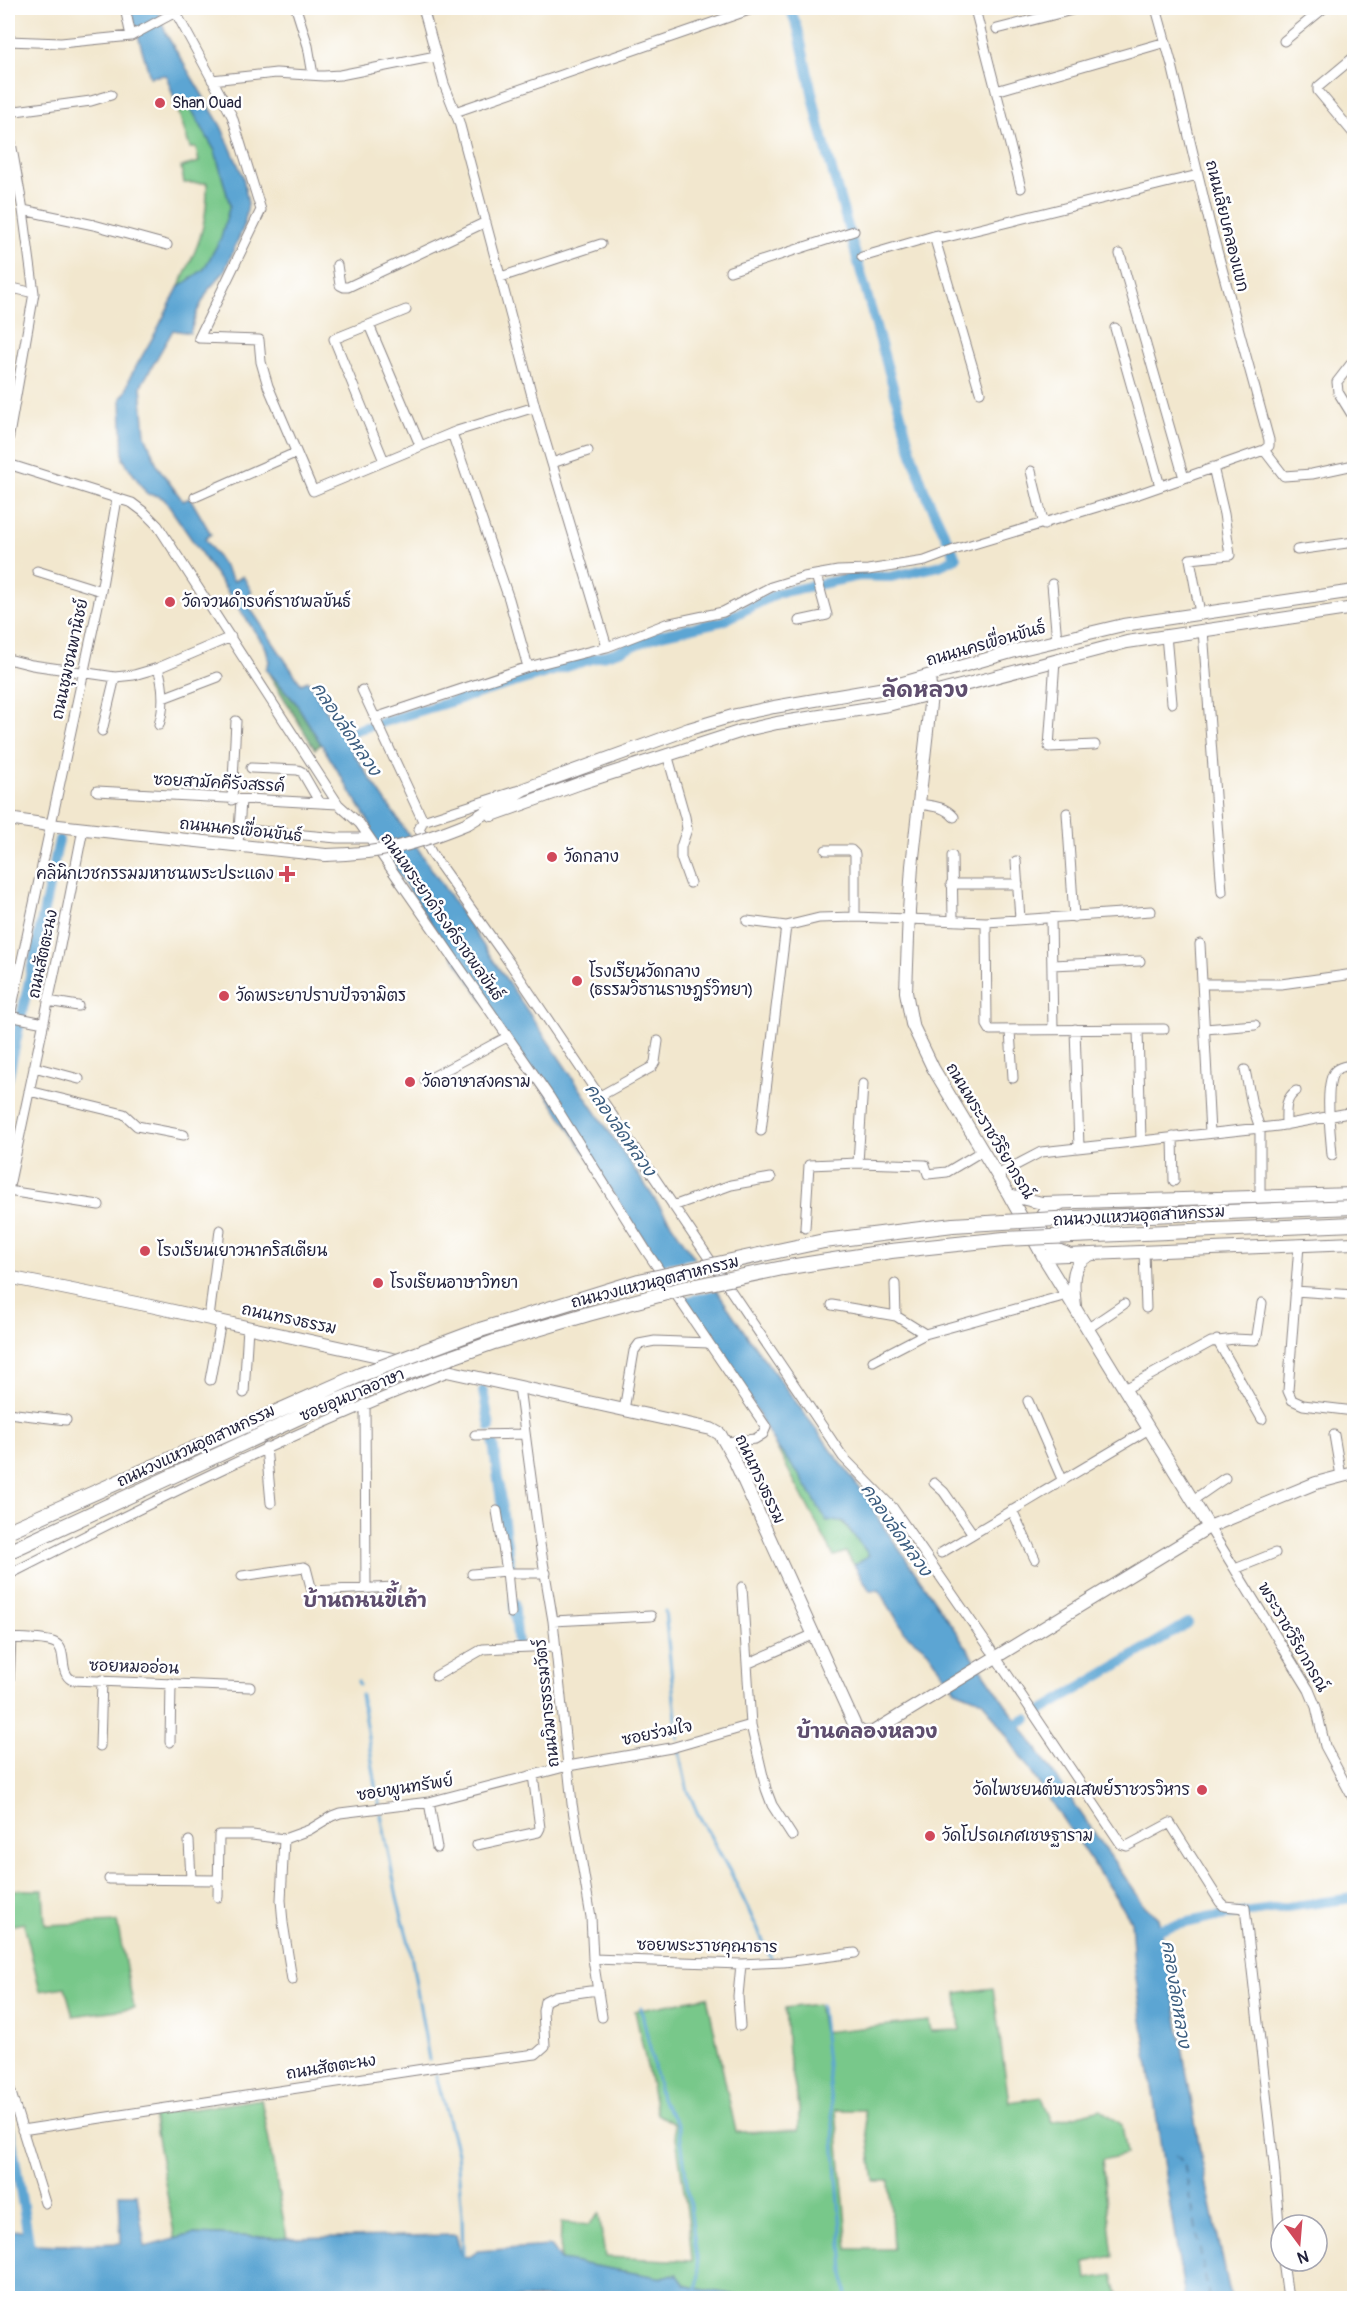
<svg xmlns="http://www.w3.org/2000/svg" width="1362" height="2306" font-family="Pangolin,'Playpen Sans Thai',sans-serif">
  <rect width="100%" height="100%" fill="#fff"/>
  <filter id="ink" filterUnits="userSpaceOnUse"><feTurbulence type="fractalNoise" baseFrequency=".0167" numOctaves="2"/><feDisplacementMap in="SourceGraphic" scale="12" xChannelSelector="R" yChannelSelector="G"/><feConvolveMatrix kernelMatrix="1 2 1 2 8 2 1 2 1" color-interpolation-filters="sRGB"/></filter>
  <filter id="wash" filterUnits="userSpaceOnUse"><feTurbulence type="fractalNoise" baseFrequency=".008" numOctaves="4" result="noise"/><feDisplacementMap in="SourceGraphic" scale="24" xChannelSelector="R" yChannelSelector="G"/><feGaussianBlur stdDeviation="1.35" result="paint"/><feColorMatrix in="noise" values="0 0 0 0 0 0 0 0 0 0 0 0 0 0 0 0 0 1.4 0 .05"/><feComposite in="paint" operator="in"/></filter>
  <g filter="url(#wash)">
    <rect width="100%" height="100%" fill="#f2e7ce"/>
    <!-- green -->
    <path fill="#78c88a" stroke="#4d7562" stroke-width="1.5" fill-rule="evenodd" d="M174 98 193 112 215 151 230 205 221 238 204 269 178 288C197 250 208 226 207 183H184L181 167 199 162 196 148H190Z
      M774 1443C805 1482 840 1516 870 1556L854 1565 846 1552 834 1556Z
      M8 1890H43L45 1925 117 1922 134 2008 73 2016 65 1987 40 1991 24 1923 8 1926Z
      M993 1988 1009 2102 1042 2097 1052 2122 1101 2109 1122 2125 1127 2154 1102 2160 1113 2256 1085 2262 1087 2279 1113 2275 1119 2298H754L700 2289 685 2285 677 2274 663 2278 560 2260 561 2222 589 2225 599 2213 605 2257 692 2261 689 2225 674 2124 657 2114 635 2011 707 1997 736 2132 799 2130V2107L788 2053 785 2008 818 2004 823 2032 929 2021 931 2031 960 2030 957 1993ZM836 2110H864L874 2181H889L893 2249H848Z
      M261 2099 287 2238 193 2234 175 2239 153 2115Z"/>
    <!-- forest -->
    <path fill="#62ac76" stroke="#426758" stroke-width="1.5" d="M266 669 296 703 321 744 315 749Z"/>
    <!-- water -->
    <path fill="#5ba5d3" stroke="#3e6487" stroke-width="1.5" d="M130 8H157L166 34 221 126 243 176 248 204 244 226 224 272 209 289 197 312 190 333 173 330 141 386 145 435 158 467 183 501 190 498 211 534 205 539 234 581 243 576 252 592 244 599 301 684 308 681 345 741 748 1337 869 1501 877 1517 1144 1905 1158 1918 1164 1942 1202 2162 1231 2298H1185L1165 2175 1134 1965 1131 1920 983 1701 955 1690 928 1651 906 1634 879 1590 870 1591 854 1565 869 1555 843 1521H827L800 1476 774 1443 745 1390 367 828 371 825 296 703 266 669 269 662 266 648 164 499 159 496 147 494 123 459 121 398 126 391 130 377 157 330 178 288 204 269 221 238 230 205 215 151 193 112 174 98 166 75 150 77Z
      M119 2194H137L145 2247 193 2234 287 2238 456 2235 462 2257 471 2256 478 2251 550 2246 560 2260 663 2278 677 2274 685 2285 700 2289 754 2298H8V2231L23 2230 33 2244 61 2245 121 2243Z"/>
    <!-- pier -->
    <path fill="#f2e7ce" d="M698 1258 718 1289 679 1298 658 1266Z"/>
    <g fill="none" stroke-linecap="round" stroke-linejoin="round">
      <!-- stream -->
      <path stroke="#5ba5d3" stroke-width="3" d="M665 1611 678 1738
        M358 1681 359 1685
        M361 1695 379 1804
        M679 1751 687 1788 697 1812 733 1877 771 1958
        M381 1815 398 1902 409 1943 429 2060
        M821 2005 833 2124 846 2298
        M641 2008 661 2098C667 2111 676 2117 680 2131L699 2273 696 2298
        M436 2075 457 2153 462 2216 463 2259"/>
      <!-- canal -->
      <path stroke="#5ba5d3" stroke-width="10" d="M333 737 619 651 660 635 723 621 778 593 859 576 890 577 939 566 956 558 925 492 912 454 819 124 798 29 790 8
        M8 1079 59 840
        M483 1391 490 1427
        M493 1443 510 1566
        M514 1603 518 1644
        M1041 1711 1188 1623
        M1012 1727 1027 1719
        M1149 1931 1212 1917 1354 1898
        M8 2122 10 2129 31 2254"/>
      <!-- ferry -->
      <path stroke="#3c5d7f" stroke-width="1.5" stroke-dasharray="8 6" stroke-linecap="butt" d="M1176 2155 1184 2163 1209 2298"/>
    </g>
  </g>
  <g filter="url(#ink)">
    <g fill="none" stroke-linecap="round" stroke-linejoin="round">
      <defs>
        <path id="street" d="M125 8 131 36
          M296 8 308 46 313 75
          M423 8 444 84 459 122 535 407 607 647
          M1156 8 1172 65 1210 225 1269 440V446L1264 450
          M175 11 232 116 261 210 199 338 259 340 261 362 268 386 313 491 457 431 535 407
          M976 13 1021 188
          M997 29 1080 8
          M8 41 61 43 131 36 183 8
          M1284 41 1324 8
          M1354 57 1318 87V91L1354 134
          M212 80 276 73 324 76 340 75 436 56
          M996 91 1166 42
          M8 112 91 101 111 95
          M455 112 755 8
          M8 126 23 210 34 293 8 441
          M23 210 94 225 167 245
          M934 236 980 392
          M1120 254 1184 478
          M862 257 937 235 943 238 1198 175
          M337 265 340 285 344 287H348L486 222
          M730 271 854 231
          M501 277 601 244
          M8 287 34 293
          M369 325 420 445
          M1115 328 1160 486
          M1354 360 1337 382 1338 392 1354 418
          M452 433 509 599 528 667
          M1264 450 1284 476 1312 474 1354 465
          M384 461 334 339 406 310
          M552 463 588 451
          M8 464 132 503 144 512 158 526 338 804 360 824 549 1096 647 1252 766 1427 763 1434 755 1439 726 1442
          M1031 471 1044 525
          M195 497 295 453
          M1297 550 1354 542
          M37 571 101 591
          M1052 584 1057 641
          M1200 613 1190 559 1230 555 1224 514 1213 467
          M799 621 827 615 816 575
          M1203 630 1222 892
          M1166 635 1172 703
          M8 659 32 665 115 677 134 675 158 668 231 637
          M1055 660 1049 747 1095 745
          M158 668C164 687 165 705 159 725
          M362 690 423 821
          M163 698 218 677
          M375 718 528 667 607 647 666 624 723 612 771 587 804 577 838 571 868 570 925 561 957 549 1127 498 1264 450
          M102 731 115 677
          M667 754 685 817 687 829 681 847V858L690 883
          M251 768 298 770 302 772 320 803
          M97 791 338 804
          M516 791 423 821 419 829 432 854 509 962 843 1457 893 1508 991 1650
          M232 800 236 721
          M919 804C933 806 944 806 954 817
          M1067 813 1074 917
          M239 829 337 838H369
          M238 846 241 800
          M826 850H851L855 854V917
          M952 856 953 920
          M1016 861 1020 919
          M951 884H1018
          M1051 918 1053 1029
          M747 921 786 926 819 918 855 917 986 922 1151 911
          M986 922 987 1025 990 1030 1164 1029
          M1200 944 1210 1133
          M1052 965 1140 961
          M1203 984H1281L1354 974
          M48 1001 78 1006
          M9 1016 44 1023
          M8 1025 101 591 117 499
          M1075 1029 1079 1147
          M1205 1029 1255 1025
          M1138 1030 1141 1141
          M1010 1031 1013 1078
          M34 1067 79 1079
          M1245 1070 1252 1105 1260 1128V1196
          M425 1081 507 1037
          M29 1091 124 1114 137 1126 184 1135
          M600 1096 652 1067 655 1062 658 1041
          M1286 1125C1286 1112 1284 1099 1296 1091
          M761 1131 786 926
          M1173 1137 1174 1181
          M1332 1155C1331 1138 1323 1080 1336 1070 1341 1066 1349 1066 1354 1064
          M858 1163 863 1084
          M997 1175 1041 1152 1278 1126 1354 1112
          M8 1191 60 946 83 829
          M8 1191 99 1205
          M673 1206 731 1185 771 1178
          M805 1228 809 1165 858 1163 925 1165 928 1174 947 1172 982 1151
          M1299 1245 1288 1391 1292 1400 1303 1405 1354 1411
          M1144 1251 1146 1308
          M895 1284 896 1316 925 1334
          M1295 1291 1354 1295
          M832 1305 896 1316
          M209 1318 220 1230
          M1087 1329 1124 1304
          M1217 1340 1262 1419
          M873 1361 925 1334 1067 1295
          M210 1380 221 1321
          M519 1387 539 1538 553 1621 572 1804 591 1917 593 1959 602 2017
          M1125 1389 1211 1342 1234 1339 1255 1340 1257 1336 1262 1303
          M244 1393 248 1327
          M1028 1401 1062 1479
          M365 1404 366 1588
          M624 1410 634 1351 639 1344 655 1341 709 1343
          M8 1413 66 1420
          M475 1435 525 1434
          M1334 1435 1341 1476
          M266 1447 271 1503
          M934 1483 944 1492 973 1534
          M1193 1500 1225 1478
          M1012 1510 1035 1559
          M497 1511 507 1571 510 1573H546
          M1209 1527 1309 1690 1316 1707 1325 1746 1354 1800
          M941 1553 1149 1429
          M1235 1569 1275 1553
          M472 1574 507 1571 511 1613
          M8 1575C153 1501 298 1429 450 1371
          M242 1576 304 1567 306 1568 312 1591 395 1587
          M742 1587 751 1725 766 1789 772 1805 792 1836
          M553 1621 651 1616
          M8 1638C19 1639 45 1638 55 1643 68 1649 58 1673 72 1680L250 1687
          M999 1662 1121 1844 1127 1846 1170 1823 1220 1902 1224 1906 1245 1908 1274 2164 1281 2249
          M747 1664 812 1635
          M436 1676 483 1649 555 1646
          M9 1685 11 1638
          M170 1742 171 1683
          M100 1746 102 1680
          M429 1802 437 1848
          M284 1839 281 1900 283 1923 292 1980
          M189 1841 191 1879
          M477 1845 538 1832 540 1828 533 1775
          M109 1879 218 1880
          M218 1897 219 1835H252L284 1839 309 1830 332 1816 340 1813 429 1802 568 1766 671 1748 751 1725
          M593 1959 741 1964 784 1962 855 1953
          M740 2026 738 1996 741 1964
          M8 2083 45 2203
          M22 2130 456 2064 536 2054 545 2046 543 2011 545 2001 555 1996 597 1990
          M1283 2261 1288 2298"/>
        <path id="secondary" d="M929 677 931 695 912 866 909 911 906 992 912 1024 933 1068 1009 1195 1043 1256 1209 1527
          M492 815 581 783 742 731 777 723 888 705 1127 642 1354 608
          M8 819 49 825 326 855
          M468 823 524 789 689 729 736 715 774 707 885 688 1022 649 1123 625 1354 591
          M1009 1195 1042 1203 1354 1194
          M1060 1204C1028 1212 1040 1247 1066 1253
          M1043 1256 1354 1243
          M8 1277 146 1305 711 1429 720 1434 732 1455 856 1728 863 1733 873 1732 1209 1527 1316 1483 1354 1473
          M1075 1306C1073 1286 1069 1262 1092 1254"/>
      </defs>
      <!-- street casing -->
      <use href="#street" stroke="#8a8484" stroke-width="11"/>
      <!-- secondary casing -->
      <use href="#secondary" stroke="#8a8484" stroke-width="14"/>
      <!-- street -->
      <use href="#street" stroke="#fff" stroke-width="9"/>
      <!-- secondary -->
      <use href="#secondary" stroke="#fff" stroke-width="12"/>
      <defs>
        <path id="secondary-bridge" d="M326 855C382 854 417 844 468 823"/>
        <path id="primary-bridge" d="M8 1531 360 1375 480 1330 639 1281 824 1241 953 1225 1073 1218 1354 1207
          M8 1552 317 1409 396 1377 494 1342 588 1314 681 1289 783 1268 891 1251 1004 1239 1354 1224"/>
      </defs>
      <!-- secondary-bridge casing -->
      <use href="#secondary-bridge" stroke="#8a8484" stroke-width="14" stroke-linecap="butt"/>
      <!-- primary-bridge casing -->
      <use href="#primary-bridge" stroke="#8a8484" stroke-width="16" stroke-linecap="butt"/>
      <!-- secondary-bridge -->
      <use href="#secondary-bridge" stroke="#fff" stroke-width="12"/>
      <!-- primary-bridge -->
      <use href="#primary-bridge" stroke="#fff" stroke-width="14"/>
    </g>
  </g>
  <!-- markers -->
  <g fill="#d1495b" stroke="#fff" stroke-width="2">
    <circle cx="160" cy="103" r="6"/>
    <circle cx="170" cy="602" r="6"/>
    <circle cx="552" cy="857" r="6"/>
    <path d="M284 865h6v6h6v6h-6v6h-6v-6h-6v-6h6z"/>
    <circle cx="577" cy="981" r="6"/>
    <circle cx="224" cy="996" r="6"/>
    <circle cx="410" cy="1082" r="6"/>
    <circle cx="145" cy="1251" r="6"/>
    <circle cx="378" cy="1283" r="6"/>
    <circle cx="1202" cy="1790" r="6"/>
    <circle cx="930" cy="1836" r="6"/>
  </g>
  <g text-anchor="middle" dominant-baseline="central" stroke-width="5" stroke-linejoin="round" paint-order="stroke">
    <!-- poi labels -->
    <g font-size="16" fill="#22223b" stroke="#fff" text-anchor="start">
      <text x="172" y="103">Shan Ouad</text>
      <text x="182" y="602">วัดจวนดำรงค์ราชพลขันธ์</text>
      <text x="564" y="857">วัดกลาง</text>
      <text x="274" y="874" text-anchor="end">คลินิกเวชกรรมมหาชนพระประแดง</text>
      <text x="589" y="972">โรงเรียนวัดกลาง<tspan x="589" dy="18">(ธรรมวิธานราษฎร์วิทยา)</tspan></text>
      <text x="236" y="996">วัดพระยาปราบปัจจามิตร</text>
      <text x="422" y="1082">วัดอาษาสงคราม</text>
      <text x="157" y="1251">โรงเรียนเยาวนาคริสเตียน</text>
      <text x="390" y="1283">โรงเรียนอาษาวิทยา</text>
      <text x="1190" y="1790" text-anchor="end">วัดไพชยนต์พลเสพย์ราชวรวิหาร</text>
      <text x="942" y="1836">วัดโปรดเกศเชษฐาราม</text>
    </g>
    <!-- street labels -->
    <g font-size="16" fill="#22223b" stroke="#fff">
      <text transform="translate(1227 226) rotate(76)">ถนนเลียบคลองแขก</text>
      <text transform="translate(986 644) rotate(-16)">ถนนนครเขื่อนขันธ์</text>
      <text transform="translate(70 659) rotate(-78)">ถนนชุมชนพานิชย์</text>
      <text transform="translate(219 783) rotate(3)">ซอยสามัคคีรังสรรค์</text>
      <text transform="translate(241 830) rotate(6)">ถนนนครเขื่อนขันธ์</text>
      <text transform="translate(442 917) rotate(55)">ถนนพระยาดำรงค์ราชพลขันธ์</text>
      <text transform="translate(43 954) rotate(-78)">ถนนสัตตะนง</text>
      <text transform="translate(990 1131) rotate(59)">ถนนพระราชวิริยาภรณ์</text>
      <text transform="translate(1139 1216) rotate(-3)">ถนนวงแหวนอุตสาหกรรม</text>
      <text transform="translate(655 1282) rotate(-14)">ถนนวงแหวนอุตสาหกรรม</text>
      <text transform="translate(289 1319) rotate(12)">ถนนทรงธรรม</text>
      <text transform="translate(352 1395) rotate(-23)">ซอยอุนบาลอาษา</text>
      <text transform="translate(196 1446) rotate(-25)">ถนนวงแหวนอุตสาหกรรม</text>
      <text transform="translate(760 1479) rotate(65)">ถนนทรงธรรม</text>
      <text transform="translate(1293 1637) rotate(60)">พระราชวิริยาภรณ์</text>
      <text transform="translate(134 1667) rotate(2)">ซอยหมออ่อน</text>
      <text transform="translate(547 1703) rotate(-96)">ถนนวิมารธรรมวัตร์</text>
      <text transform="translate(657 1733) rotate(-12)">ซอยร่วมใจ</text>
      <text transform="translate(405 1788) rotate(-9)">ซอยพูนทรัพย์</text>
      <text transform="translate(707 1946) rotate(1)">ซอยพระราชคุณาธาร</text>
      <text transform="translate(331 2067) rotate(-9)">ถนนสัตตะนง</text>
    </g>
    <!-- water labels -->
    <g font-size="18" font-style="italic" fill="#3c5d7f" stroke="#fff">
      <text transform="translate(346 729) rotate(56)">คลองลัดหลวง</text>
      <text transform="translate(620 1130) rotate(55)">คลองลัดหลวง</text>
      <text transform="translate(896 1530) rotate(55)">คลองลัดหลวง</text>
      <text transform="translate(1176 1994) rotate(81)">คลองลัดหลวง</text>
    </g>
    <!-- quarter labels -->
    <g font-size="20" font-weight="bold" fill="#5f4e6e" stroke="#fff">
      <text x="365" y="1600">บ้านถนนขี้เถ้า</text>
      <text x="867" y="1731">บ้านคลองหลวง</text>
    </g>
    <!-- district labels -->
    <g font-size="22" font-weight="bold" fill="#5f4e6e" stroke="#fff">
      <text x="925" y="690">ลัดหลวง</text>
    </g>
  </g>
  <!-- margin -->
  <rect width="1362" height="2306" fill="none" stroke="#fff" stroke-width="30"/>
  <!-- north arrow -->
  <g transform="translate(1299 2243) rotate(164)"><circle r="28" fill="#ffffff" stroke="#a7a7b1" stroke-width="1.5"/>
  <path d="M0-4.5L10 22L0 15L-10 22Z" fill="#d1495b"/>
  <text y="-9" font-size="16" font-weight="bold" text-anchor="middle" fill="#22223b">N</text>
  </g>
</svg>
